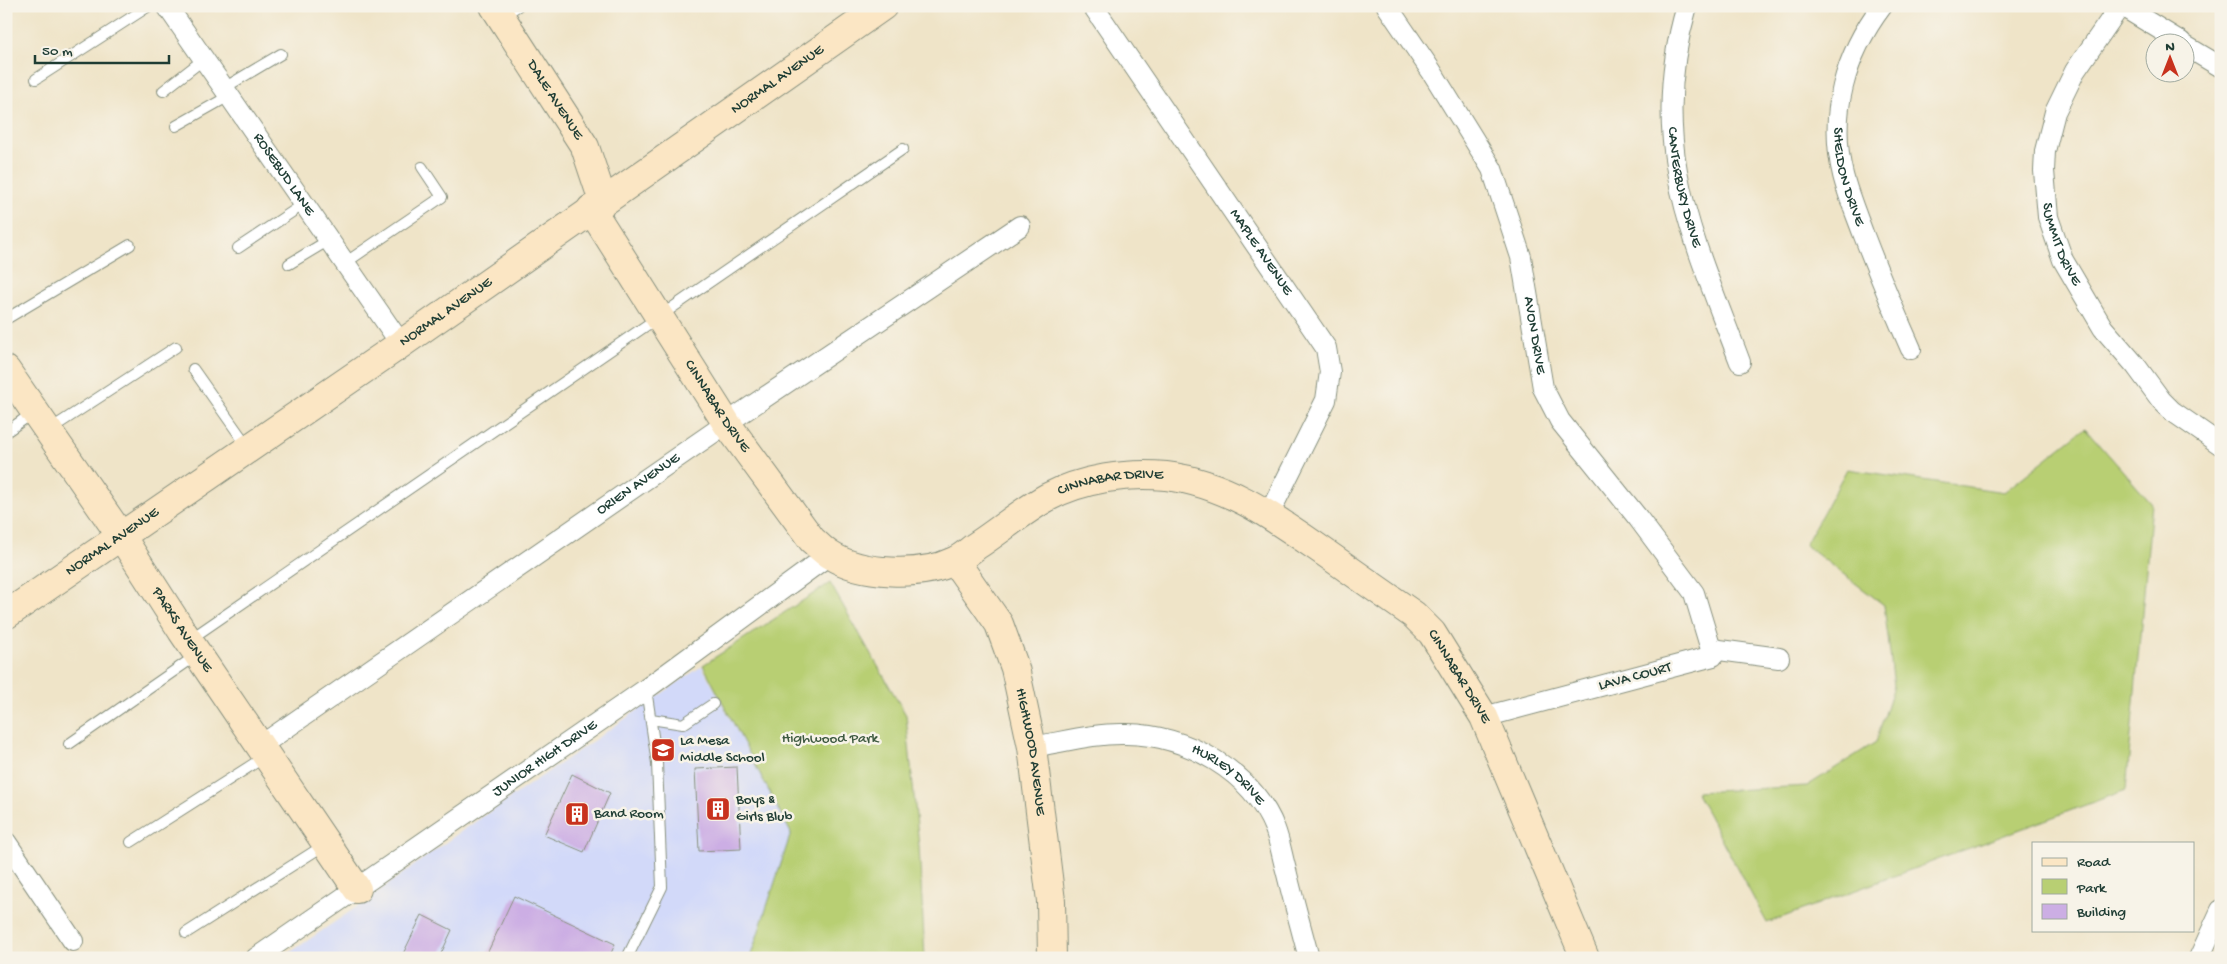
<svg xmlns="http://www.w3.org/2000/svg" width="2227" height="964" font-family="'Gochi Hand',sans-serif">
  <rect width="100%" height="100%" fill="#f7f3e8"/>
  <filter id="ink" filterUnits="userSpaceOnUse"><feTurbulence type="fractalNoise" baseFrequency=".02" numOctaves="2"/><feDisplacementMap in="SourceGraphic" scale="10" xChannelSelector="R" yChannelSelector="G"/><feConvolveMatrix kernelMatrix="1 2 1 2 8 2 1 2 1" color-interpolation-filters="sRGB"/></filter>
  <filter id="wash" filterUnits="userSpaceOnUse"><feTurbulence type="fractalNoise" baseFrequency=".0096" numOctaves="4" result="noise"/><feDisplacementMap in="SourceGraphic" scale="20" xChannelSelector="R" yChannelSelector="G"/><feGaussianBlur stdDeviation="1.12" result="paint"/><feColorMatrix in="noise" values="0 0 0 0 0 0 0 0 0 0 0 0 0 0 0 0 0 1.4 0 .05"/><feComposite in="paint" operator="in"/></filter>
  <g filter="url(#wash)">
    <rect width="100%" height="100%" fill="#efe4c8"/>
    <!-- built -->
    <path fill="#d2d9f9" d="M702 666 791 833 750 958H282L361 904 456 835Z"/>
    <!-- green -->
    <path fill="#b8cf73" stroke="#6c8654" d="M2085 428 2152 504 2126 790 1767 923 1696 792 1807 786 1876 742 1894 686 1884 605 1805 545 1847 469 2004 492Z
      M830 583 906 715 919 846 925 958H750L791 833 703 665Z"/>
    <g id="blocks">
      <!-- building -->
      <path fill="#ccaee4" d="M737 767 741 849 699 851 695 769Z
        M572 774 610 793 584 852 544 835Z
        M514 896 615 944 609 958H485Z
        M422 915 452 930 439 958H401Z"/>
    </g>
  </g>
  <g filter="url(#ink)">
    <use href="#blocks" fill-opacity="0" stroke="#87907e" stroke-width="1"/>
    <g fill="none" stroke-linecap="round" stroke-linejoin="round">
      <defs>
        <path id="lane" d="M502 16 518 6
          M36 79 149 6
          M224 88 281 54
          M163 91 204 59
          M176 126 229 96
          M238 248 304 204
          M345 263 442 197 422 167
          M289 264 329 240
          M6 319 130 245
          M193 369 248 447
          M49 430 176 347
          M6 432 34 412
          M189 640 903 149
          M651 719 683 724 713 704
          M69 744 197 655
          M131 842 266 756
          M186 933 326 844
          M627 958 662 887 657 763 646 689"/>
        <g id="street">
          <path id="s1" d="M167 6 401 344"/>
          <path id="s2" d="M1093 6 1326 348 1330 372 1326 400 1269 514"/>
          <path id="s3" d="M1387 6 1432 72 1492 169 1521 257 1543 388 1560 421 1638 518 1694 593 1713 656 1484 717"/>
          <path id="s4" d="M1687 6C1646 143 1693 237 1740 362"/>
          <path id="s5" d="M1882 6C1845 55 1828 114 1843 175 1848 195 1856 214 1863 233 1878 272 1894 311 1911 349"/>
          <path id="s6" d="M2120 6 2075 71 2055 112 2045 151 2044 171 2048 217 2063 260 2103 328 2136 366 2161 400 2172 411 2221 445"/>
          <path d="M2122 6 2181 42"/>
          <path d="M2184 45 2221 67"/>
          <path d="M1712 649 1779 658"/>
          <path id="s7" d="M260 746 743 412 1020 226"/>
          <path id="s8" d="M1032 747C1063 742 1095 733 1126 734 1187 735 1252 771 1275 829 1280 842 1282 856 1286 870 1293 899 1301 928 1309 958"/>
          <path d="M6 842 73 941"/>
          <path id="s9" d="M256 958 646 689 829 555"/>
          <path d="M2199 958 2221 910"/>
        </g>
        <g id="secondary">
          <path id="s10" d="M494 6 585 147 603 201"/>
          <path id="s11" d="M591 209 727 424 812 540C818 545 823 551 830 555 861 575 921 577 954 561 962 558 969 551 976 546 999 531 1024 510 1048 497 1082 479 1127 472 1166 476 1226 483 1272 516 1321 550 1352 572 1383 593 1414 615L1432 633 1484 717 1585 958"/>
          <path id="s12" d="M6 370 121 536 182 631 357 889"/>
          <path id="s13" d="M955 561 999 624 1015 668 1032 747 1051 901 1052 958"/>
          <path id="s14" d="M6 615 401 344 883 6"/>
        </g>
      </defs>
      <!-- lane casing -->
      <use href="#lane" stroke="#87907e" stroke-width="12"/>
      <!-- street casing -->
      <use href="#street" stroke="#87907e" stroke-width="22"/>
      <!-- secondary casing -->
      <use href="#secondary" stroke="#87907e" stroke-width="30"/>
      <!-- lane -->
      <use href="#lane" stroke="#fff" stroke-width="10"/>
      <!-- street -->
      <use href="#street" stroke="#fff" stroke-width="20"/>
      <!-- secondary -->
      <use href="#secondary" stroke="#fbe6c4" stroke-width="28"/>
    </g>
  </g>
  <!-- icons -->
  <defs>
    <symbol id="school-square" viewBox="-11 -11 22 22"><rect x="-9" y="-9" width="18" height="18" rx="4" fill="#c8321e" stroke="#f7f3e8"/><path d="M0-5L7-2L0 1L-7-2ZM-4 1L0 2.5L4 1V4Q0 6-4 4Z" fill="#fff"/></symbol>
    <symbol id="building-square" viewBox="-11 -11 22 22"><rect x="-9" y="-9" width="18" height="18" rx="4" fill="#c8321e" stroke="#f7f3e8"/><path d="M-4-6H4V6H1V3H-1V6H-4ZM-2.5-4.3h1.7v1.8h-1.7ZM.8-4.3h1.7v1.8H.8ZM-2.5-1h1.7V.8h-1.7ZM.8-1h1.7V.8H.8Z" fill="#fff"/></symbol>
  </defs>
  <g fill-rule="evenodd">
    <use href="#school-square" x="649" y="736" width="28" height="28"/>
    <use href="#building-square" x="704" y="795" width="28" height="28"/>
    <use href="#building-square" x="563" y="800" width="28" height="28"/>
  </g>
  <g text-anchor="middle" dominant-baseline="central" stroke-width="5" stroke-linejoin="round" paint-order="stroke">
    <!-- street labels -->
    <g font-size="15" fill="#1f3d34" stroke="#f7f3e8">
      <text stroke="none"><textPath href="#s14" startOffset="939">NORMAL AVENUE</textPath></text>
      <text stroke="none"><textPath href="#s10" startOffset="112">DALE AVENUE</textPath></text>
      <text stroke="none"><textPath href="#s1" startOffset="205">ROSEBUD LANE</textPath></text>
      <text stroke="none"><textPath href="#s5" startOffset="182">SHELDON DRIVE</textPath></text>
      <text stroke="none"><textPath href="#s4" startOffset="184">CANTERBURY DRIVE</textPath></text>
      <text stroke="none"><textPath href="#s6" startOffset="261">SUMMIT DRIVE</textPath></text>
      <text stroke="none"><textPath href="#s2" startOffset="298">MAPLE AVENUE</textPath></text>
      <text stroke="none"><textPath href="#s14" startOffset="534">NORMAL AVENUE</textPath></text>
      <text stroke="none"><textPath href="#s3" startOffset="366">AVON DRIVE</textPath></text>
      <text stroke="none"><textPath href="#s11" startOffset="234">CINNABAR DRIVE</textPath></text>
      <text stroke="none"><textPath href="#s7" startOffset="460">ORIEN AVENUE</textPath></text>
      <text stroke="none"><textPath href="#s11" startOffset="729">CINNABAR DRIVE</textPath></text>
      <text stroke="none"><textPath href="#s14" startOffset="129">NORMAL AVENUE</textPath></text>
      <text stroke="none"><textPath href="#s12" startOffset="314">PARKS AVENUE</textPath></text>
      <text transform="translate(1635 677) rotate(-15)">LAVA COURT</text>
      <text stroke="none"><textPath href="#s11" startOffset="1149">CINNABAR DRIVE</textPath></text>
      <text stroke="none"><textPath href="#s13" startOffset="209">HIGHWOOD AVENUE</textPath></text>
      <text stroke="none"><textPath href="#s9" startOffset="351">JUNIOR HIGH DRIVE</textPath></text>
      <text stroke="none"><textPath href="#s8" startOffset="208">HURLEY DRIVE</textPath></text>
    </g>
    <!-- park labels -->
    <g font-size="15" fill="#3e5a41" stroke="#f7f3e8">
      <text x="830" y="739">Highwood Park</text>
    </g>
    <!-- poi labels -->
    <g font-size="15" fill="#1f3d34" stroke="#f7f3e8" text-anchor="start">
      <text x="680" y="741">La Mesa<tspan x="680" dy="17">Middle School</tspan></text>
      <text x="736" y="800">Boys &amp;<tspan x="736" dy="17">Girls Blub</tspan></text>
      <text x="594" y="814">Band Room</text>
    </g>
  </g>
  <!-- margin -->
  <rect width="2227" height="964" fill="none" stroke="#f7f3e8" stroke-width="25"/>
  <!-- legend -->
  <rect x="2032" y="842" width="162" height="90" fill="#f7f3e8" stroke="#a1aaa0"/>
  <rect x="2042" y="858" width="25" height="8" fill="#fbe6c4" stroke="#a1aaa0"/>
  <text x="2077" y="866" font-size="15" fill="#1f3d34">Road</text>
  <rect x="2042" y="879" width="25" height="15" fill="#b8cf73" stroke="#a1aaa0"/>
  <text x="2077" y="892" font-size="15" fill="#1f3d34">Park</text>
  <rect x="2042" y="904" width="25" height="15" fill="#ccaee4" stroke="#a1aaa0"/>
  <text x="2077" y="916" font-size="15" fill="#1f3d34">Building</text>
  <!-- north arrow -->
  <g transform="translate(2170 58)"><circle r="24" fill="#f7f3e8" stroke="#a1aaa0"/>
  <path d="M0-4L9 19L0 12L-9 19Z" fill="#c8321e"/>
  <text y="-8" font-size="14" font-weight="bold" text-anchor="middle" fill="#1f3d34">N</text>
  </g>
  <!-- scale -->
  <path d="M35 55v8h134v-8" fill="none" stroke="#1f3d34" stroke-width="2.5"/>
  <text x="42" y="55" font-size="15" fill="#1f3d34" stroke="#f7f3e8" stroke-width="4" paint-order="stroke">50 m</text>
</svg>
